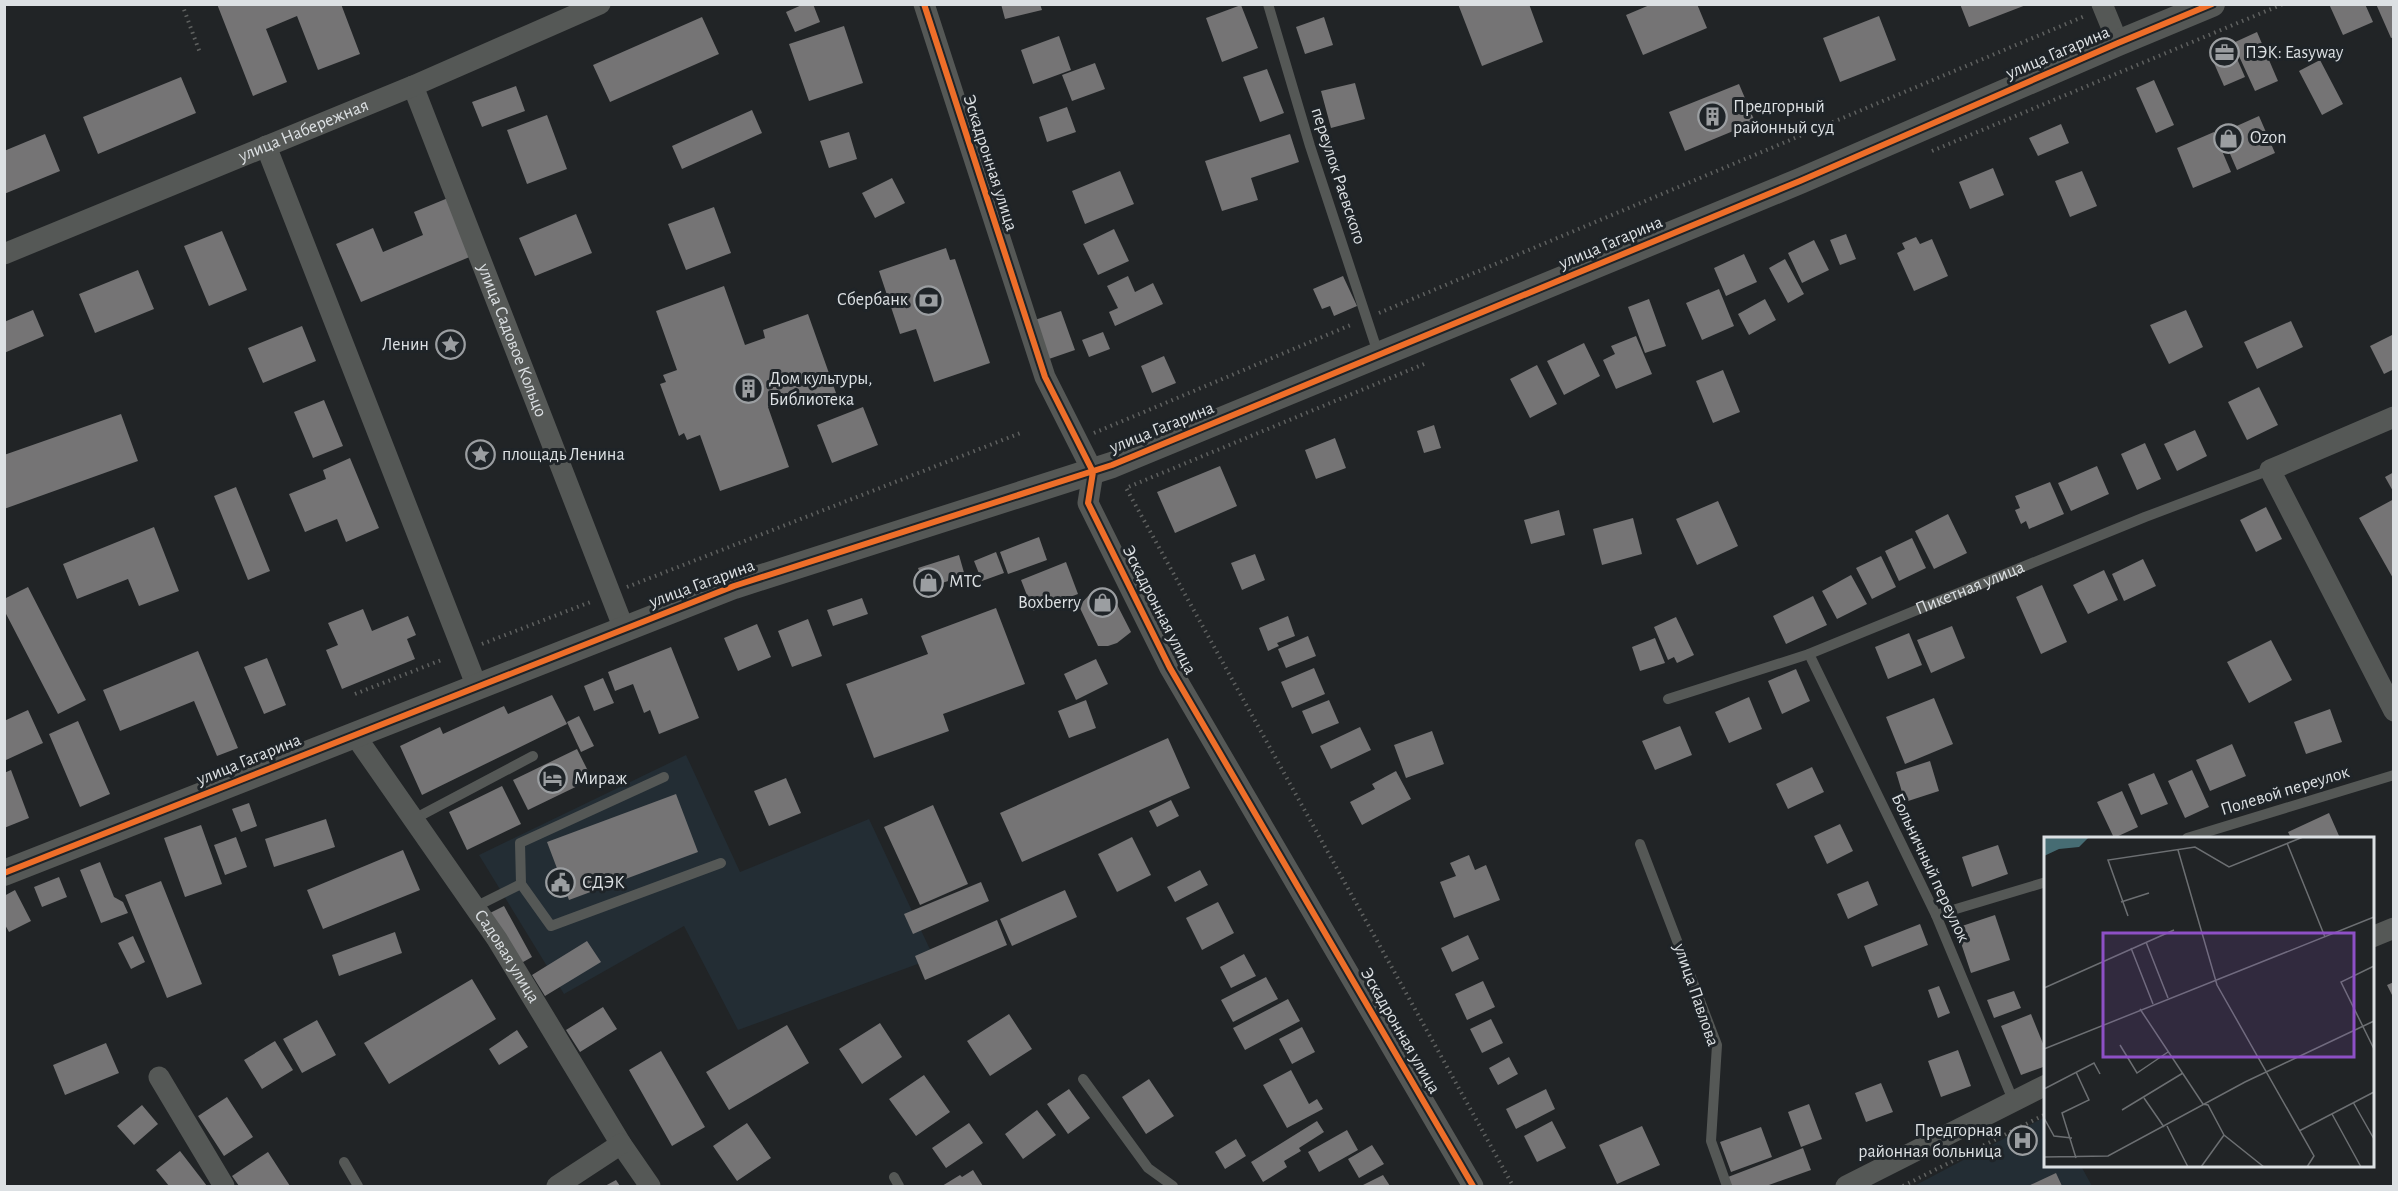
<svg xmlns="http://www.w3.org/2000/svg" width="2398" height="1191" font-family="'Alegreya Sans',sans-serif">
  <rect width="100%" height="100%" fill="#212426"/>
  <!-- built -->
  <path fill="#232d34" d="M686 755 740 872 869 819 934 958 738 1030 684 926 564 994 479 855Z
    M2045 1117 2046 1166H2081L2092 1186H1914Z"/>
  <!-- building -->
  <path fill="#757475" d="M217 4H341L360 54 318 70 297 16 266 29 287 82 253 96Z
    M804 4H813L820 22 795 32 786 12Z
    M1001 4H1040L1042 10 1005 19Z
    M1458 4H1529L1543 42 1482 66Z
    M1652 4H1697L1707 28 1643 55 1626 15Z
    M1960 4H2026V5L1969 27Z
    M2329 4H2365L2373 22 2343 35Z
    M2376 4H2394V37L2391 38Z
    M1241 5 1258 48 1222 62 1206 18Z
    M1879 16 1896 60 1840 82 1823 38Z
    M702 17 719 54 610 102 593 65Z
    M1324 17 1333 45 1305 54 1296 27Z
    M844 26 863 83 809 101 789 44Z
    M2257 32 2278 81 2255 91 2233 43Z
    M1059 36 1071 70 1033 84 1021 50Z
    M2231 45 2245 77 2224 86 2210 54Z
    M2320 60 2343 104 2322 115 2299 71Z
    M1095 63 1105 89 1072 101 1062 75Z
    M1267 69 1284 113 1260 122 1243 77Z
    M181 77 196 113 98 154 83 117Z
    M2154 80 2174 125 2156 133 2136 88Z
    M1355 83 1365 119 1331 128 1321 91Z
    M1739 84 1755 122 1685 151 1669 112Z
    M516 86 525 111 482 127 472 102Z
    M1067 107 1076 132 1047 142 1039 117Z
    M752 110 762 133 682 169 672 146Z
    M547 115 567 169 527 184 507 130Z
    M2259 116 2275 153 2237 170 2221 133Z
    M2061 124 2069 143 2038 156 2029 138Z
    M849 132 857 159 829 168 820 141Z
    M2214 132 2231 172 2193 188 2177 148Z
    M45 134 60 171 4 194V151Z
    M1290 134 1299 162 1251 178 1258 200 1222 211 1205 161Z
    M1993 168 2004 195 1970 209 1959 182Z
    M1120 171 1134 204 1085 224 1072 191Z
    M2082 171 2097 206 2070 217 2055 181Z
    M892 178 905 203 875 218 862 193Z
    M448 198 472 256 361 302 336 244 373 228 383 252 423 235 414 212Z
    M714 207 731 253 686 270 668 224Z
    M576 214 592 253 535 276 519 238Z
    M1114 229 1129 261 1098 275 1083 244Z
    M222 231 247 290 209 306 184 246Z
    M1846 234 1856 259 1840 265 1830 240Z
    M1916 237 1920 244 1932 239 1948 276 1914 291 1897 253 1905 249 1902 243Z
    M1814 240 1829 270 1802 283 1788 253Z
    M946 248 950 260 955 259 990 363 934 382 916 329 900 334 879 271Z
    M1744 254 1757 282 1726 296 1714 268Z
    M1785 259 1804 294 1788 303 1769 268Z
    M138 270 154 309 95 333 79 294Z
    M1128 276 1135 292 1153 283 1163 304 1115 326 1109 312 1118 308 1107 286Z
    M1343 276 1357 306 1334 316 1330 306 1322 309 1313 289Z
    M724 286 745 345 765 338 763 330 808 314 836 393 793 408 790 399 768 407 789 467 720 491 700 435 687 440 684 433 679 436 660 384 666 382 663 375 677 370 656 311Z
    M1719 289 1734 326 1702 340 1686 303Z
    M1649 299 1666 346 1645 353 1628 307Z
    M1765 299 1776 320 1749 335 1738 314Z
    M33 310 44 336 4 353V322Z
    M2186 310 2203 347 2169 364 2150 325Z
    M1061 311 1075 350 1046 360 1032 321Z
    M2291 321 2303 347 2257 369 2244 342Z
    M302 326 316 361 263 383 248 348Z
    M1103 332 1110 349 1089 357 1082 340Z
    M2394 334V369L2384 374 2370 346Z
    M1636 336 1652 374 1616 389 1603 360 1615 354 1611 346Z
    M1584 343 1600 376 1564 395 1547 361Z
    M1164 356 1176 383 1152 393 1141 366Z
    M1537 365 1557 404 1530 418 1510 379Z
    M1723 370 1740 412 1713 423 1696 381Z
    M2259 387 2278 425 2247 440 2228 402Z
    M324 400 343 446 313 458 294 412Z
    M863 407 878 445 832 463 817 425Z
    M121 414 138 461 4 509V455Z
    M1434 425 1441 448 1424 453 1417 431Z
    M2195 430 2207 456 2177 471 2164 444Z
    M1335 438 1346 468 1316 479 1305 450Z
    M2145 443 2161 479 2137 490 2121 454Z
    M350 458 379 528 346 542 337 519 305 532 289 494 326 479 323 470Z
    M1220 466 1237 506 1175 533 1157 492Z
    M2097 466 2109 494 2071 511 2058 483Z
    M2394 472V493L2385 477Z
    M2050 482 2064 514 2029 529 2026 521 2021 524 2015 510 2020 508 2015 496Z
    M236 487 270 571 248 580 214 496Z
    M2394 499V580L2359 518Z
    M1718 501 1738 546 1697 565 1676 519Z
    M2266 507 2282 539 2256 552 2240 520Z
    M1559 510 1565 535 1531 544 1524 520Z
    M1948 514 1967 553 1934 569 1915 531Z
    M1633 518 1642 554 1602 565 1593 529Z
    M154 527 179 591 139 606 128 579 77 599 63 564Z
    M1039 537 1047 560 1008 574 1000 552Z
    M1912 538 1926 568 1899 581 1885 551Z
    M996 552 1004 573 982 581 974 561Z
    M1255 554 1265 580 1242 590 1231 563Z
    M959 555 965 576 925 588 918 568Z
    M1881 556 1896 587 1872 599 1856 568Z
    M2143 559 2156 586 2124 601 2112 574Z
    M1066 562 1078 594 1033 611 1021 580Z
    M2104 570 2118 600 2088 614 2073 585Z
    M1851 575 1867 604 1837 619 1822 591Z
    M2042 585 2067 642 2041 654 2016 597Z
    M28 587 86 700 58 714 4 610V599Z
    M1109 589 1131 632 1117 643 1108 646H1098L1079 606 1091 593Z
    M1813 596 1827 625 1786 644 1773 616Z
    M862 598 868 614 833 626 827 610Z
    M996 608 1025 684 943 714 949 731 874 758 846 684 928 654 921 636Z
    M363 609 372 631 408 616 416 635 407 639 415 659 342 689 326 650 338 645 328 623Z
    M1288 616 1295 636 1277 643 1279 646 1268 651 1259 628Z
    M1676 617 1694 655 1677 663 1674 657 1668 660 1654 627Z
    M808 619 822 656 792 667 778 631Z
    M757 624 771 657 738 671 724 638Z
    M1952 626 1965 658 1931 673 1917 640Z
    M1909 633 1922 665 1888 679 1875 647Z
    M1308 636 1316 656 1286 668 1278 649Z
    M1655 638 1665 663 1640 671 1632 647Z
    M2271 640 2292 680 2249 703 2227 662Z
    M671 647 699 718 659 734 650 710 644 713 633 684 615 691 608 672Z
    M198 651 238 748 217 756 194 701 120 731 103 690Z
    M267 658 286 705 264 714 244 667Z
    M1096 659 1108 684 1076 700 1064 674Z
    M1314 668 1325 694 1292 708 1281 682Z
    M1796 669 1810 701 1782 714 1768 681Z
    M603 678 614 703 594 711 584 686Z
    M552 695 567 724 422 795 400 746 440 727 443 734 504 706 508 714Z
    M1749 697 1762 729 1729 743 1715 712Z
    M1934 698 1953 744 1905 764 1886 717Z
    M1086 700 1096 728 1069 738 1058 711Z
    M1329 700 1339 723 1312 734 1302 711Z
    M2330 709 2342 742 2306 754 2294 722Z
    M28 710 43 743 6 760 4 721Z
    M579 716 594 746 581 752 567 722Z
    M78 721 110 794 80 807 49 734Z
    M1680 726 1692 755 1655 770 1642 741Z
    M1360 727 1371 750 1331 769 1320 746Z
    M1432 731 1444 764 1406 778 1394 745Z
    M1168 738 1190 788 1022 862 1000 813Z
    M2232 744 2246 776 2210 791 2196 760Z
    M577 749 592 779 528 810 513 780Z
    M1930 761 1939 791 1905 802 1896 772Z
    M1812 767 1824 792 1788 809 1776 784Z
    M11 770 29 818 4 828V773Z
    M2192 770 2209 807 2185 818 2168 781Z
    M1396 771 1411 799 1362 825 1350 802 1375 789 1372 784Z
    M2154 773 2168 804 2141 815 2128 784Z
    M786 778 801 813 769 826 754 791Z
    M502 786 521 824 467 850 449 812Z
    M2122 791 2138 827 2114 838 2097 802Z
    M676 794 698 852 569 900 547 842Z
    M1171 800 1179 816 1157 827 1149 811Z
    M249 803 257 826 241 832 232 809Z
    M933 805 968 884 920 905 884 827Z
    M2329 813 2340 838H2291L2288 832Z
    M326 819 335 847 274 867 265 839Z
    M1840 824 1853 851 1827 864 1814 836Z
    M201 825 222 884 185 897 164 838Z
    M236 837 247 867 225 875 214 845Z
    M1132 837 1151 875 1117 892 1098 854Z
    M1998 845 2008 874 1972 887 1962 857Z
    M403 850 420 890 323 929 307 890Z
    M1469 855 1475 870 1486 865 1500 900 1454 918 1440 882 1456 876 1450 863Z
    M100 862 114 897 123 902 128 913 101 923 80 870Z
    M1200 870 1208 885 1175 902 1167 887Z
    M59 877 67 897 42 907 34 887Z
    M161 881 202 984 167 998 125 895Z
    M1868 881 1878 905 1848 919 1837 894Z
    M981 882 989 901 913 934 904 914Z
    M15 890 31 921 9 932 4 923V896Z
    M1065 890 1077 917 1012 946 1000 919Z
    M1218 902 1234 933 1202 950 1186 918Z
    M504 906 532 957 516 966 488 914Z
    M1995 915 2010 960 1971 973 1956 928Z
    M997 920 1007 945 925 980 915 956Z
    M1920 924 1928 945 1872 967 1864 946Z
    M395 932 402 953 339 976 332 955Z
    M1468 935 1479 959 1452 972 1441 948Z
    M133 936 145 962 131 969 118 943Z
    M587 941 601 962 545 996 532 975Z
    M1244 954 1256 976 1231 988 1220 967Z
    M1266 977 1278 999 1233 1022 1221 1000Z
    M472 979 496 1019 389 1084 364 1043Z
    M1483 981 1495 1007 1467 1020 1455 994Z
    M2394 982V999L2387 985Z
    M1939 986 1950 1013 1938 1018 1928 990Z
    M2014 991 2021 1008 1994 1018 1987 1000Z
    M1288 999 1300 1021 1245 1050 1233 1028Z
    M603 1007 617 1029 580 1052 566 1030Z
    M1009 1014 1032 1049 990 1076 967 1041Z
    M2031 1014 2046 1051V1066L2021 1075 2001 1026Z
    M1491 1019 1503 1043 1482 1053 1470 1029Z
    M317 1020 336 1055 302 1073 283 1039Z
    M880 1023 902 1057 862 1084 839 1049Z
    M787 1025 809 1063 729 1110 706 1072Z
    M1302 1027 1315 1052 1292 1064 1279 1039Z
    M517 1030 528 1047 499 1065 489 1049Z
    M275 1041 293 1070 262 1089 244 1060Z
    M106 1043 119 1073 65 1095 53 1065Z
    M1958 1050 1971 1086 1941 1097 1928 1061Z
    M661 1051 705 1127 672 1146 629 1070Z
    M1509 1057 1518 1074 1498 1085 1489 1068Z
    M1291 1070 1309 1104 1317 1099 1323 1109 1287 1128 1263 1085Z
    M924 1075 950 1112 916 1136 889 1099Z
    M1149 1079 1174 1116 1146 1134 1122 1097Z
    M1881 1083 1893 1112 1866 1122 1855 1093Z
    M1069 1089 1090 1118 1068 1134 1047 1104Z
    M1546 1089 1555 1109 1516 1129 1506 1109Z
    M227 1097 253 1137 224 1156 198 1116Z
    M1809 1104 1822 1139 1801 1147 1788 1112Z
    M142 1105 158 1124 134 1145 117 1126Z
    M1037 1110 1056 1135 1023 1159 1005 1134Z
    M1317 1121 1324 1132 1299 1148 1301 1151 1284 1161 1287 1167 1263 1182 1251 1162Z
    M1552 1121 1566 1148 1537 1162 1524 1136Z
    M747 1123 771 1158 737 1181 713 1146Z
    M969 1123 983 1143 946 1168 932 1148Z
    M1642 1126 1660 1165 1617 1184 1599 1145Z
    M1761 1127 1772 1157 1731 1172 1720 1142Z
    M1347 1130 1358 1150 1319 1172 1308 1152Z
    M1236 1139 1246 1156 1225 1169 1215 1152Z
    M1372 1145 1384 1164 1359 1178 1348 1159Z
    M1803 1148 1811 1170 1766 1186H1732L1728 1177Z
    M180 1151 207 1186H169L156 1170Z
    M268 1152 290 1186H239L232 1176Z
    M973 1170 983 1186H942L960 1175 962 1177Z
    M2056 1173 2062 1186H2028Z
    M1383 1175 1390 1186H1361Z
    M616 1180 620 1186H605Z"/>
  <g fill="none" stroke-linecap="round" stroke-linejoin="round">
    <!-- path -->
    <path stroke="#5f6160" stroke-width="4" stroke-dasharray="1.5 4.5" stroke-linecap="butt" d="M182 4 200 53
      M1932 151 2283 4
      M1379 313 2085 16
      M1424 364 1126 488 1513 1186
      M1094 433 1353 324
      M627 587 1023 432
      M482 644 593 601
      M355 694 444 659
      M1903 1186 2046 1114"/>
    <!-- service -->
    <g stroke="#555856" stroke-width="10">
      <path d="M1268 4 1310 146 1379 356"/>
      <path d="M1809 654 1936 915 2013 1100"/>
      <path id="s1" d="M1668 699 1809 654 2145 517 2270 470"/>
      <path d="M414 819 533 756"/>
      <path d="M2187 838 2394 775"/>
      <path d="M1640 844 1717 1045 1711 1141 1727 1186"/>
      <path d="M521 884 520 843 664 777"/>
      <path d="M475 907 521 884 551 926 721 863"/>
      <path d="M1936 915 2046 882"/>
      <path d="M1083 1079 1148 1168 1173 1186"/>
      <path d="M344 1162 358 1186"/>
      <path d="M894 1177 899 1186"/>
    </g>
    <!-- minor -->
    <g stroke="#555856" stroke-width="21">
      <path d="M924 4 1045 377 1093 472 1088 503 1170 668 1473 1186"/>
      <path d="M2102 4 2118 43"/>
      <path id="s2" d="M413 86 624 629"/>
      <path d="M266 146 477 687"/>
      <path id="s3" d="M4 254 413 86 600 4"/>
      <path d="M2394 417 2270 470 2394 711"/>
      <path id="s4" d="M354 734 497 939 621 1144 650 1186"/>
      <path d="M2372 937 2394 928"/>
      <path d="M159 1077 224 1186"/>
      <path d="M557 1186 621 1144"/>
      <path d="M1846 1186 2046 1085"/>
    </g>
    <!-- tertiary -->
    <path stroke="#555856" stroke-width="26" d="M4 873 734 586 1112 465 1800 181 2118 43 2212 4"/>
    <defs>
      <path id="cycleway" d="M924 4 1045 377 1093 472 1088 503 1170 668 1473 1186
        M4 873 734 586 1112 465 1800 181 2118 43 2212 4"/>
    </defs>
    <!-- cycleway casing -->
    <use href="#cycleway" stroke="#1f2428" stroke-width="10"/>
    <!-- cycleway -->
    <use href="#cycleway" stroke="#ee6e29" stroke-width="6"/>
  </g>
  <!-- icons -->
  <defs>
    <symbol id="office-ring" viewBox="-11 -11 22 22"><circle r="9.5" fill="#1f2428" stroke="#9b9ea1" stroke-width="1.5"/><path d="M-6-3h4V-5.5h4V-3h4V5H-6ZM-1-4.5V-3h2v-1.5ZM-6 0V1H6V0Z" fill="#9b9ea1"/></symbol>
    <symbol id="building-ring" viewBox="-11 -11 22 22"><circle r="9.5" fill="#1f2428" stroke="#9b9ea1" stroke-width="1.5"/><path d="M-4-6H4V6H1V3H-1V6H-4ZM-2.5-4.3h1.7v1.8h-1.7ZM.8-4.3h1.7v1.8H.8ZM-2.5-1h1.7V.8h-1.7ZM.8-1h1.7V.8H.8Z" fill="#9b9ea1"/></symbol>
    <symbol id="shop-ring" viewBox="-11 -11 22 22"><circle r="9.5" fill="#1f2428" stroke="#9b9ea1" stroke-width="1.5"/><path d="M-5-2.5h2.3a2.7 3.5 0 0 1 5.4 0H5L5.5 6h-11ZM-1.5-2.5h3a1.5 2.3 0 0 0-3 0Z" fill="#9b9ea1"/></symbol>
    <symbol id="bank-ring" viewBox="-11 -11 22 22"><circle r="9.5" fill="#1f2428" stroke="#9b9ea1" stroke-width="1.5"/><path d="M-6-4H6V4H-6ZM0-2.3a2.3 2.3 0 1 0 0 4.6a2.3 2.3 0 1 0 0-4.6Z" fill="#9b9ea1"/></symbol>
    <symbol id="sight-ring" viewBox="-11 -11 22 22"><circle r="9.5" fill="#1f2428" stroke="#9b9ea1" stroke-width="1.5"/><path d="M0-6L1.8-2.2L6-1.7L2.9 1.2L3.7 5.4L0 3.3L-3.7 5.4L-2.9 1.2L-6-1.7L-1.8-2.2Z" fill="#9b9ea1"/></symbol>
    <symbol id="hotel-ring" viewBox="-11 -11 22 22"><circle r="9.5" fill="#1f2428" stroke="#9b9ea1" stroke-width="1.5"/><path d="M-6-4.5h1.5V1H6V5H4.5V3h-9V5H-6ZM-4 0a1.8 1.8 0 1 1 3.6 0ZM.5 0V-2.5h3Q6-2.5 6 0Z" fill="#9b9ea1"/></symbol>
    <symbol id="civic-ring" viewBox="-11 -11 22 22"><circle r="9.5" fill="#1f2428" stroke="#9b9ea1" stroke-width="1.5"/><path d="M-.6-6.5H3V-4.5H.6V-3L4-1V1h2V6H-6V1h2V-1L-.6-3ZM-1.2 2.5V6h2.4V2.5Z" fill="#9b9ea1"/></symbol>
    <symbol id="hospital-ring" viewBox="-11 -11 22 22"><circle r="9.5" fill="#1f2428" stroke="#9b9ea1" stroke-width="1.5"/><path d="M-5-5h3v3.5h4V-5h3V5h-3V1.5h-4V5h-3Z" fill="#9b9ea1"/></symbol>
  </defs>
  <g fill-rule="evenodd">
    <use href="#office-ring" x="2208" y="36" width="33" height="33"/>
    <use href="#building-ring" x="1696" y="100" width="33" height="33"/>
    <use href="#shop-ring" x="2212" y="122" width="33" height="33"/>
    <use href="#bank-ring" x="912" y="284" width="33" height="33"/>
    <use href="#sight-ring" x="434" y="328" width="33" height="33"/>
    <use href="#building-ring" x="732" y="372" width="33" height="33"/>
    <use href="#sight-ring" x="464" y="438" width="33" height="33"/>
    <use href="#shop-ring" x="912" y="566" width="33" height="33"/>
    <use href="#shop-ring" x="1086" y="586" width="33" height="33"/>
    <use href="#hotel-ring" x="536" y="762" width="33" height="33"/>
    <use href="#civic-ring" x="544" y="866" width="33" height="33"/>
    <use href="#hospital-ring" x="2006" y="1124" width="33" height="33"/>
  </g>
  <g text-anchor="middle" dominant-baseline="central" stroke-width="6" stroke-linejoin="round" paint-order="stroke">
    <!-- street labels -->
    <g font-size="18" fill="#dce0e3" stroke="#1f2428">
      <text transform="translate(2058 53) rotate(-23)">улица Гагарина</text>
      <text stroke="none"><textPath href="#s3" startOffset="324">улица Набережная</textPath></text>
      <text transform="translate(990 163) rotate(72)">Эскадронная улица</text>
      <text transform="translate(1338 176) rotate(72)">переулок Раевского</text>
      <text transform="translate(1611 243) rotate(-23)">улица Гагарина</text>
      <text stroke="none"><textPath href="#s2" startOffset="273">улица Садовое Кольцо</textPath></text>
      <text transform="translate(1162 428) rotate(-22)">улица Гагарина</text>
      <text transform="translate(702 584) rotate(-20)">улица Гагарина</text>
      <text stroke="none"><textPath href="#s1" startOffset="322">Пикетная улица</textPath></text>
      <text transform="translate(1159 610) rotate(63)">Эскадронная улица</text>
      <text transform="translate(249 760) rotate(-22)">улица Гагарина</text>
      <text transform="translate(2285 791) rotate(-17)">Полевой переулок</text>
      <text transform="translate(1930 868) rotate(65)">Больничный переулок</text>
      <text stroke="none"><textPath href="#s4" startOffset="270">Садовая улица</textPath></text>
      <text transform="translate(1696 995) rotate(71)">улица Павлова</text>
      <text transform="translate(1400 1031) rotate(60)">Эскадронная улица</text>
    </g>
    <!-- poi labels -->
    <g font-size="18" fill="#dce0e3" stroke="#1f2428" text-anchor="start">
      <text x="2245" y="53">ПЭК: Easyway</text>
      <text x="1733" y="107">Предгорный<tspan x="1733" dy="21">районный суд</tspan></text>
      <text x="2250" y="138">Ozon</text>
      <text x="908" y="300" text-anchor="end">Сбербанк</text>
      <text x="429" y="345" text-anchor="end">Ленин</text>
      <text x="769" y="379">Дом культуры,<tspan x="769" dy="21">Библиотека</tspan></text>
      <text x="502" y="455">площадь Ленина</text>
      <text x="949" y="582">МТС</text>
      <text x="1081" y="603" text-anchor="end">Boxberry</text>
      <text x="574" y="779">Мираж</text>
      <text x="582" y="883">СДЭК</text>
      <text x="2002" y="1131" text-anchor="end">Предгорная<tspan x="2002" dy="21">районная больница</tspan></text>
    </g>
  </g>
  <!-- overview -->
  <g transform="translate(2044 837)">
    <rect width="330" height="330" fill="#212426"/>
    <path d="M0 0H45L35 10 15 12 0 19Z" fill="#466c73"/>
    <path fill="none" stroke="#6c6f72" stroke-width="1.5" d="M243 6 281 100M134 13 173 148 270 319 263 330M77 65 105 56M84 79 64 23 151 10 185 30 259 0M102 105 124 161M87 111 109 167M330 129 297 145 330 212M0 151 130 93M96 172 159 267 164 268 180 298 220 330M76 208 93 236 124 215M0 212 330 80M32 235 45 263 18 276 32 321M0 252 50 226 56 237M100 261 120 290M309 265 330 302M78 273 139 236M288 277 317 330M0 281 10 299 28 301M123 289 144 330M255 294 330 255M0 320 64 319 201 245 330 184M157 330 180 298"/>
    <path fill="#8e50c6" fill-opacity="0.15" stroke="#8e50c6" stroke-width="3" d="M59 96H310V220H59Z"/>
    <rect width="330" height="330" fill="none" stroke="#dce0e3" stroke-width="3"/>
  </g>
  <!-- border -->
  <rect width="2398" height="1191" fill="none" stroke="#dce0e3" stroke-width="12"/>
</svg>
